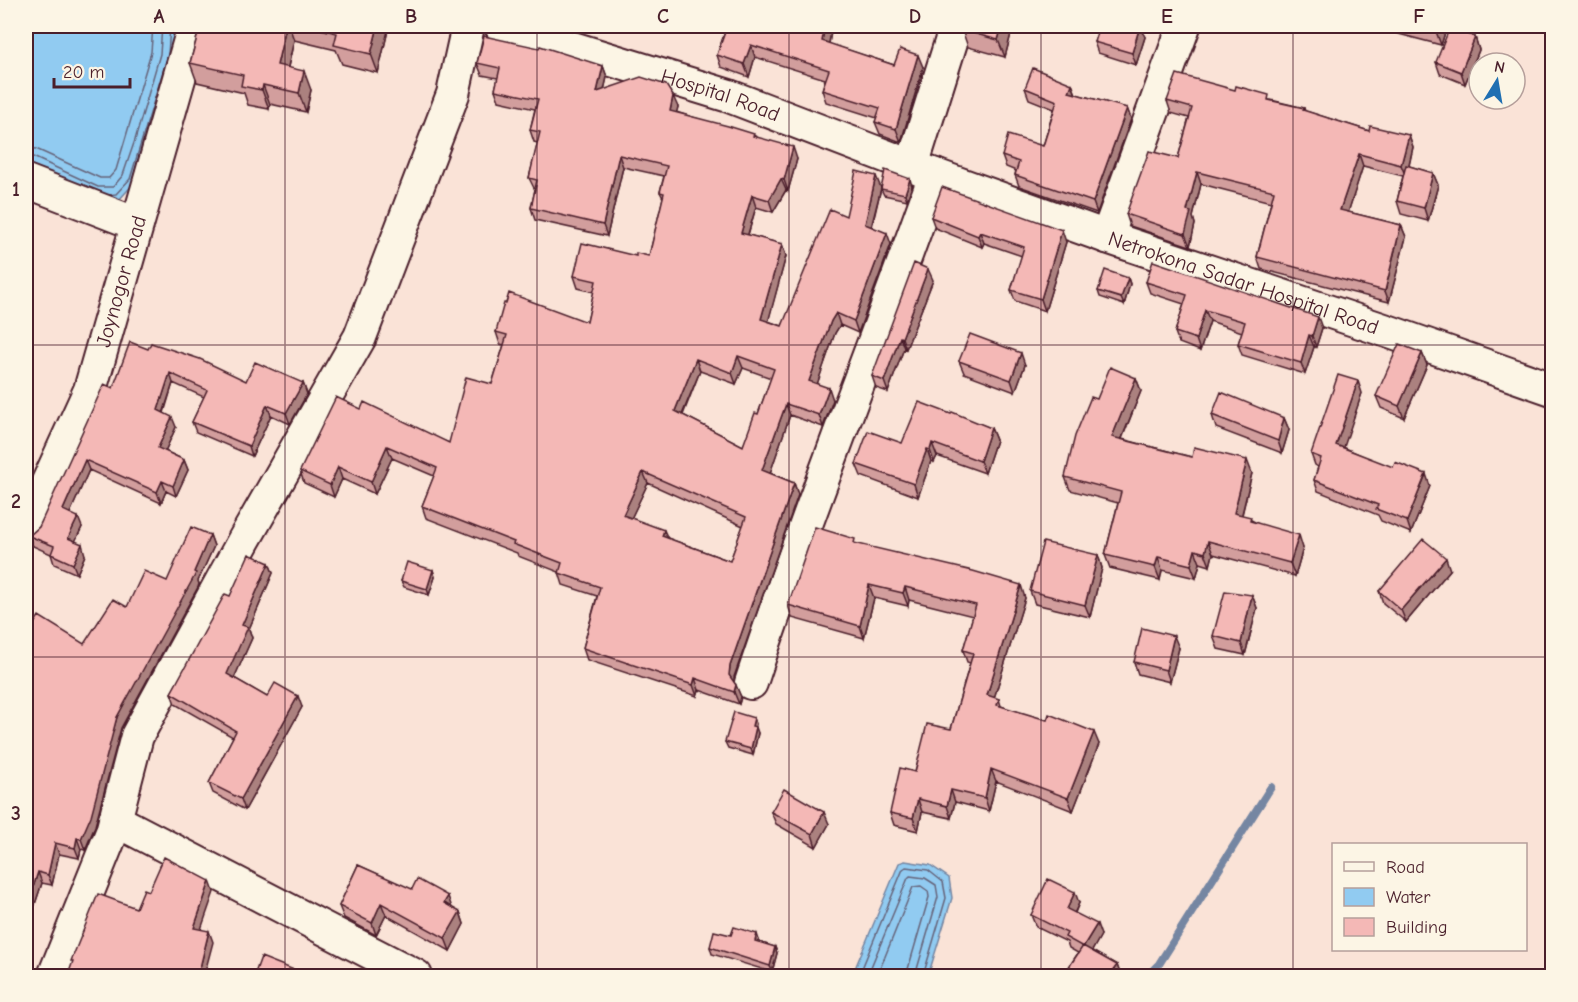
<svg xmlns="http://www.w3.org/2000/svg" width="1578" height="1002" font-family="'Comic Neue',sans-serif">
  <rect width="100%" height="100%" fill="#fae3d7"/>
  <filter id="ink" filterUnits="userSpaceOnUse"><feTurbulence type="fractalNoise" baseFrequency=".0167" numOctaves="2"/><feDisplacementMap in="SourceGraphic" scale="12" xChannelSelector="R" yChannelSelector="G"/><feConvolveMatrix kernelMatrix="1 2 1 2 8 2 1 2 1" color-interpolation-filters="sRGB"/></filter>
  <g filter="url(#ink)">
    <!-- water -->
    <path fill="#91cbf1" stroke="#7586a2" stroke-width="1.5" d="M26 26H176L174 56 135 182 118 201 26 168Z
      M905 861 930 865 949 878 952 898 928 976H858L856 966 899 863Z"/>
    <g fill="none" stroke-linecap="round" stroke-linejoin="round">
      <!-- shore -->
      <path stroke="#66647a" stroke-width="1.5" d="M26 147 36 149 100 178H109L116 170 151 52 153 26
        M26 156 33 157 98 187H113L123 175 135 140 160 54 162 26
        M109 195 116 194 130 179 168 55 170 26
        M863 976V966L903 869 906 867 928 870 943 882 946 898 923 976
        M871 976V967L908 878 910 876 925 878 936 885 938 897 915 976
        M880 976V969L913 887 921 886 928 891 929 897 906 976"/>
      <!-- stream -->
      <path stroke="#7586a2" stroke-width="8" d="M1147 976 1159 964 1271 787"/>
      <defs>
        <g id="minor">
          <path id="s1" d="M501 26 729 96 935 175 1107 237 1390 332 1552 389"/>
          <path d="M912 166 956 26"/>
          <path d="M26 181 137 224"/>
          <path d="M1107 237 1184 26"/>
          <path id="s2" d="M26 530 90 390 194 26"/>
          <path d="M751 683C807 512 875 345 935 175"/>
          <path d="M115 820 416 976"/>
          <path d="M54 976 112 832 137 736 244 540 360 337 453 94 468 26"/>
        </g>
      </defs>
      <!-- minor casing -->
      <use href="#minor" stroke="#4a1f2b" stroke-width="36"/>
      <!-- minor -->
      <use href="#minor" stroke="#fcf5e5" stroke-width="32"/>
    </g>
    <!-- wall -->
    <path fill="#d29e9d" stroke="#4a1f2b" stroke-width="1.5" fill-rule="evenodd" d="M200 26H389L378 73 342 64 336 50 294 40 288 67 311 90 306 112 270 104 269 109 248 105 244 93 197 82 190 63Z
      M727 26H832L829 44 894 65 923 67 901 142 880 134 875 122 877 118 826 102 822 90 825 79 755 57 749 77 721 67 717 55Z
      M964 26H1013L1005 57 968 47 962 30Z
      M1368 26H1447L1441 45Z
      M1145 37 1136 65 1098 53 1094 42Z
      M1475 37 1479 50 1465 84 1440 74 1436 62Z
      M477 63 603 66 607 77 604 90 678 107 676 112 755 136 797 159 788 191 786 190 773 212 756 207 748 235 782 244 786 256 768 321 782 326 846 216 881 188 872 227 891 244 858 333 840 325 835 333 817 384 833 400 823 427 790 415 770 473 794 483 798 495 734 677V682L741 697 739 704 699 690 697 696 587 660 583 648 597 596 563 585 559 572 518 556 517 553 426 518 422 506 434 476 392 458 375 494 342 479 334 497 304 483 300 471 361 409 449 443 492 384 504 345 500 344 496 332 587 322 594 292 578 288 574 276 636 256H649L663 198 660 192 664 176 623 167 607 236 535 220 531 208 535 190 529 178 538 143 534 142 530 130 535 109 499 101 495 90 498 78 482 75ZM743 368 771 378 758 414 743 446 683 415 700 371 736 384ZM648 483 743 526 730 561 667 538 631 518Z
      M1072 84 1076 94 1127 108 1131 119 1097 213 1019 186 1015 175 1016 171 1006 167 1002 156 1043 146 1054 109 1029 99 1025 88Z
      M1271 100 1304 108 1305 111 1369 131 1409 135 1413 147 1409 166 1433 173 1438 185 1428 221 1401 214 1397 201 1403 176 1363 166 1348 212 1401 225 1406 237 1389 302 1261 269 1257 257 1271 202 1201 184 1193 217 1195 224 1190 246 1130 226 1126 214 1178 158 1189 118 1171 113 1167 101Z
      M912 186 907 200 884 195 881 189Z
      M931 217 1066 242 1045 311 1015 301 1011 290 1022 256 984 243 982 247 935 228Z
      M1128 278 1130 284 1124 305 1100 297 1098 291Z
      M933 280 906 349 904 348 888 392 876 388 872 376Z
      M1146 282 1322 328 1316 347H1314L1305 374 1242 355 1238 344 1242 332 1210 321 1200 351 1179 343 1175 332 1184 304 1150 293Z
      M148 349 246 381 303 383 307 394 290 424 271 415 252 456 196 432 192 422 204 397 173 383 164 413 176 427 165 451 184 460 188 470 176 496 166 491 161 503 89 470 70 513 82 527 75 541 85 555 77 574 54 564 51 554 33 546 29 536 39 527 113 388Z
      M1422 353 1427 365 1404 418 1381 408 1376 396Z
      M959 361 1025 365 1015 392 964 373Z
      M1136 378 1141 391 1122 439 1252 473 1242 515 1303 548 1295 576 1213 554 1210 566 1200 563 1196 578 1162 570 1160 580 1110 568 1105 555 1118 503 1070 490 1065 477 1097 399Z
      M1362 393 1343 447 1430 486 1411 533 1381 521 1378 515 1318 491 1314 480 1318 467 1315 465 1311 454Z
      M951 414 991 428 996 440 985 473 937 456 934 462 931 461 918 497 861 476 856 464 902 443Z
      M1212 415 1284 418 1289 430 1282 453 1216 428Z
      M210 535 214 546 198 581 199 584 198 587 121 728 95 826 85 850 81 849 79 858 59 854 52 885 42 883 27 928 26 927V726L27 720 26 719V636L84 644 127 607 167 581Z
      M857 544 1025 598 994 698 999 699 1001 706 1099 744 1073 811 996 781 989 811 955 802 951 818 922 812 918 831 894 825 890 813 915 772 951 729 970 663 967 662 963 650 973 616 909 600 908 606 874 598 864 638 792 618 788 605Z
      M1098 555 1102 568 1090 617 1035 604 1030 591Z
      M269 563 273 573 249 629 252 638 234 678 267 697 302 707 245 810 213 793 209 783 233 737 175 704 171 693 230 596Z
      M433 570 435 577 429 595 404 587 401 581Z
      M1450 570 1406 622 1383 603 1379 591Z
      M1252 595 1257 608 1245 655 1218 649 1213 636Z
      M1179 648 1170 682 1138 674 1134 662Z
      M754 718 756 724 755 727 758 733 753 755 728 748 725 742Z
      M771 812 829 824 816 847 776 824Z
      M358 865 460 912 464 924 450 951 386 915 376 935 344 918 339 906Z
      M1079 903 1075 913 1101 935 1092 951 1117 965 1121 976H1063L1078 953 1069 948 1067 942 1036 927 1031 915Z
      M731 935 759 940 758 942 775 947 777 953 772 972 712 954 710 947Z"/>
    <!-- shaded-wall -->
    <path fill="#ab817f" stroke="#4a1f2b" stroke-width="1.5" d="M286 26H289L294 40 284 84 277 65Z
      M378 26H389L378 73 371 54Z
      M825 26H832L827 54 822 41Z
      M1002 26H1013L1005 57 998 40Z
      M1140 26 1145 37 1136 65 1132 53Z
      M1434 26H1447L1441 45Z
      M1475 37 1479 50 1465 84 1461 72Z
      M751 45 755 57 749 77 744 64Z
      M918 55 923 67 901 142 896 129Z
      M603 66 607 77 601 104 597 92Z
      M304 71 311 90 306 112 299 93Z
      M1072 84 1076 95 1069 92Z
      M263 85 270 104 269 109 262 90Z
      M673 96 678 107 674 122 670 111Z
      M1127 108 1131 119 1097 213 1093 202Z
      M1409 135 1413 147 1406 177 1401 165Z
      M793 147 797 159 788 191 784 180Z
      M1359 154 1363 166 1345 222 1340 210Z
      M619 155 623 167 607 236 603 225Z
      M1197 172 1201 184 1193 217 1195 224 1190 246 1185 234 1187 211Z
      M1433 173 1438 185 1428 221 1424 208Z
      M876 176 881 188 869 236 865 224Z
      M781 179 786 190 773 212 769 200Z
      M910 179 912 186 907 200 905 194Z
      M752 195 756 207 745 244 741 233Z
      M1401 225 1406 237 1389 302 1385 291Z
      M1062 230 1066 242 1045 311 1041 299Z
      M980 232 984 243 982 247 978 236Z
      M887 233 891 244 858 333 854 321Z
      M782 244 786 256 766 330 761 319Z
      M928 269 933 280 906 349 902 338Z
      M1128 278 1130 284 1124 305 1121 298Z
      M1205 310 1210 321 1200 351 1196 339Z
      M836 313 840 325 835 333 814 393 809 381 831 321Z
      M27 314 31 325 26 349V322Z
      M1318 317 1322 328 1316 347 1312 336Z
      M1309 335 1314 347 1305 374 1301 363Z
      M900 337 904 348 888 392 884 381Z
      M1021 353 1025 365 1015 392 1011 380Z
      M1422 353 1427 365 1404 418 1399 406Z
      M738 356 743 368 736 384 732 373Z
      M696 359 700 371 679 422 675 411Z
      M170 373 173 383 161 420 158 410Z
      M1136 378 1141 391 1117 450 1112 437Z
      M1358 381 1362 393 1341 456 1336 445Z
      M303 383 307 394 290 424 286 413Z
      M829 388 833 400 823 427 819 415Z
      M786 404 790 415 767 482 762 470Z
      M267 405 271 415 252 456 249 446Z
      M172 417 176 427 162 458 158 448Z
      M1284 418 1289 430 1282 453 1278 441Z
      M991 428 996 440 985 473 980 461Z
      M932 443 937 456 934 462 930 450Z
      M387 446 392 458 375 494 371 482Z
      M927 449 931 461 918 497 914 484Z
      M85 460 89 470 67 520 63 510Z
      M184 460 188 470 176 496 173 486Z
      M1247 460 1252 473 1239 526 1234 513Z
      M338 467 342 479 334 497 330 485Z
      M643 472 648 483 627 527 623 515Z
      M1426 474 1430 486 1411 533 1407 521Z
      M162 481 166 491 161 503 157 492Z
      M794 483 798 495 734 677V687L729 675 730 666Z
      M78 517 82 527 72 548 68 538Z
      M664 530 669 541 662 536Z
      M210 535 214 546 198 581 199 584 198 587 121 728 95 826 85 850 81 839 117 717 194 572Z
      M1299 535 1303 548 1295 576 1290 563Z
      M1208 541 1213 554 1210 566 1205 553Z
      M82 544 85 555 77 574 73 564Z
      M1195 550 1200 563 1196 578 1191 565Z
      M1098 555 1102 568 1090 617 1085 605Z
      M1158 557 1162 570 1160 580 1155 567Z
      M1446 558 1450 570 1406 622 1401 610Z
      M269 563 273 573 249 629 252 638 231 685 227 674 242 625Z
      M433 570 435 577 429 595 427 589Z
      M869 585 874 598 864 638 860 626Z
      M1021 585 1025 598 991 708 987 695Z
      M905 587 909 600 908 606 903 593Z
      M1252 595 1257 608 1245 655 1241 643Z
      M1174 636 1179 648 1170 682 1166 670Z
      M695 678 699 690 697 696 693 685Z
      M736 685 741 697 739 704 734 692Z
      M298 696 302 707 245 810 241 799Z
      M754 718 756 724 754 732 752 726Z
      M756 727 758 733 753 755 751 749Z
      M1094 732 1099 744 1073 811 1068 798Z
      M991 769 996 781 989 811 985 798Z
      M951 790 955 802 951 818 947 806Z
      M918 799 922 812 918 831 913 818Z
      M824 812 829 824 816 847 812 834Z
      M77 838 81 849 79 858 75 848Z
      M55 843 59 854 52 885 48 875Z
      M38 872 42 883 27 928 26 925V909Z
      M210 881 214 892 198 938 194 928Z
      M1075 892 1079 903 1071 920 1067 909Z
      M448 896 452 908 444 903Z
      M381 903 386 915 376 935 372 923Z
      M460 912 464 924 450 951 445 938Z
      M1097 924 1101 935 1088 958 1083 947Z
      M209 931 213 942 204 976H198Z
      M757 934 759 940 757 948 755 941Z
      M775 947 777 953 772 972 770 966Z
      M1117 965 1121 976H1109Z
      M294 970 297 976H292Z"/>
    <!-- building -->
    <path fill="#f4b8b6" stroke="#4a1f2b" stroke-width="1.5" fill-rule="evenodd" d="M200 26H286L277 65 304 71 299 93 263 85 262 90 241 86 243 75 190 63Z
      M307 26H378L371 54 334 45 337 33Z
      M727 26H825L822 41 894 65 900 49 918 55 896 129 875 122 880 108 822 90 829 70 751 45 744 64 717 55Z
      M964 26H1002L998 40 962 30Z
      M1099 26H1140L1132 53 1094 42Z
      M1450 27 1475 37 1461 72 1436 62Z
      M484 36 539 48 540 46 603 66 597 92 641 77 666 85 673 96 670 111 728 126 754 134 753 136 793 147 784 180 781 179 769 200 752 195 741 233 782 244 761 319 782 326 830 209 846 216 856 171 876 176 865 224 887 233 854 321 836 313 831 321 809 381 829 388 819 415 786 404 762 470 794 483 730 666 729 675 736 685 734 692 695 678 693 685 583 648 600 587 559 573 562 563 513 544 514 542 422 506 437 468 387 446 371 482 338 467 330 485 300 471 336 397 361 409 364 402 449 443 466 377 492 384 507 335 496 332 504 303H506L509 293 587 322 596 281 574 276 582 243 636 256V253L649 256 664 193 660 192 667 166 619 155 603 225 531 208 537 180 529 178 540 132 530 130 538 99 495 90 500 68 477 63ZM738 356 774 369 758 414 755 413 743 446 675 411 696 359 732 373ZM643 472 746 517 730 561 662 536 664 530 623 515Z
      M1033 68 1072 84 1069 92 1127 108 1093 202 1015 175 1019 162 1002 156 1008 135 1043 146 1057 101 1025 88Z
      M1177 74 1235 90 1236 86 1269 95 1268 100 1304 108 1303 110 1369 131 1370 126 1409 135 1401 165 1359 154 1340 210 1401 225 1385 291 1257 257 1274 191 1197 172 1187 211 1191 212 1185 234 1126 214 1149 151 1178 158 1192 108 1167 101Z
      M1406 165 1433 173 1424 208 1397 201Z
      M885 170 910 179 905 194 881 189Z
      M942 187 1062 230 1041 299 1011 290 1024 247 980 232 978 236 931 217Z
      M1153 261 1318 317 1312 336 1309 335 1301 363 1238 344 1245 322 1205 310 1196 339 1175 332 1187 295 1146 282Z
      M914 263 928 269 902 338 900 337 884 381 872 376Z
      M1105 270 1128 278 1121 298 1098 291Z
      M970 334 1021 353 1011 380 959 361Z
      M130 342 148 349 151 343 200 359 246 381 255 362 303 383 286 413 267 405 249 446 192 422 207 390 170 373 158 410 172 417 158 448 184 460 173 486 162 481 157 492 85 460 63 510 78 517 68 538 82 544 73 564 51 554 54 546 29 536 39 527 104 384 113 388Z
      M1399 344 1422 353 1399 406 1376 396Z
      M1110 367 1136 378 1112 437 1192 457 1194 447 1247 460 1234 513 1251 517 1250 521 1299 535 1290 563 1208 541 1205 553 1195 550 1191 565 1158 557 1155 567 1105 555 1121 492 1065 477 1075 436 1091 397 1097 399Z
      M1338 375 1358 381 1336 445 1393 467 1395 462 1426 474 1407 521 1376 509 1378 505 1314 480 1321 458 1311 454Z
      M1221 392 1284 418 1278 441 1212 415Z
      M919 402 951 414 952 412 991 428 980 461 932 443 930 450 927 449 914 484 856 464 868 431 902 443Z
      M191 527 210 535 194 572 196 573 194 577 117 717 91 816 81 839 77 838 75 848 55 843 48 875 38 872 26 909V726L29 714 26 711V636L39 616 84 644 113 599 127 607 144 571 167 581Z
      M815 527 855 539 854 543 973 571 1021 585 987 695 999 699 997 705 1047 720 1049 714 1094 732 1068 798 991 769 985 798 951 790 947 806 918 799 913 818 890 813 900 768 915 772 927 724 951 729 973 653 963 650 976 605 905 587 903 593 869 585 860 626 788 605Z
      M1423 539 1446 558 1401 610 1379 591Z
      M1043 542 1098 555 1085 605 1030 591Z
      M249 554 269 563 242 625 248 627 227 674 267 697 275 683 298 696 241 799 209 783 236 731 171 693 225 594 230 596Z
      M407 562 433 570 427 589 401 581Z
      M1225 591 1252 595 1241 643 1213 636Z
      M1142 628 1174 636 1166 670 1134 662Z
      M734 712 754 718 752 726 756 727 751 749 725 742Z
      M784 789 824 812 812 834 771 812Z
      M164 857 210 881 194 928 209 931 198 976H73L68 975 73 961H71L98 894 136 908 144 889 149 891Z
      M358 865 412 889 417 879 448 896 444 903 460 912 445 938 381 903 372 923 339 906Z
      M1048 879 1075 892 1067 909 1097 924 1083 947 1065 937 1067 933 1031 915Z
      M734 927 757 934 755 941 775 947 770 966 710 947 714 931 731 935Z
      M1083 946 1117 965 1109 976H1063Z
      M261 957 294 970 292 976H254Z"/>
  </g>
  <!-- grid -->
  <path fill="none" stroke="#4a1f2b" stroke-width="1.5" stroke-opacity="0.55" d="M285 26V976M537 26V976M789 26V976M1041 26V976M1293 26V976M26 345H1552M26 657H1552"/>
  <g text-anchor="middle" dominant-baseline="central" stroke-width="4.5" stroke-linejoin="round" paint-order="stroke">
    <!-- street labels -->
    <g font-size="21" fill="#4a1f2b" stroke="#fcf5e5">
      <text stroke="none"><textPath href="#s1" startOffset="230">Hospital Road</textPath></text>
      <text stroke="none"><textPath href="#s2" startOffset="267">Joynogor Road</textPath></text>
      <text stroke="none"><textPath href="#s1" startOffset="786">Netrokona Sadar Hospital Road</textPath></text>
    </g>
  </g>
  <!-- margin -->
  <rect width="1578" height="1002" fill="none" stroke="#fcf5e5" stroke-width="66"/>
  <!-- legend -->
  <rect x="1332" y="843" width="195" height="108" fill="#fcf5e5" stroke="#b59f9b" stroke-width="1.5"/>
  <rect x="1344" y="862" width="30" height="9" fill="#fcf5e5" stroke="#b59f9b" stroke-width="1.5"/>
  <text x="1386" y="873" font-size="18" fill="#4a1f2b">Road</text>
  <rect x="1344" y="888" width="30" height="18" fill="#91cbf1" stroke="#b59f9b" stroke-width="1.5"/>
  <text x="1386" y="903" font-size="18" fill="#4a1f2b">Water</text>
  <rect x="1344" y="918" width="30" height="18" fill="#f4b8b6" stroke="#b59f9b" stroke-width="1.5"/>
  <text x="1386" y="933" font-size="18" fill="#4a1f2b">Building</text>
  <!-- north arrow -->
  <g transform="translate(1497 81) rotate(11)"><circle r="28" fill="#fcf5e5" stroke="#b59f9b" stroke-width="1.5"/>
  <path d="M0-4.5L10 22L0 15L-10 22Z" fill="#1f6fb2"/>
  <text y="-9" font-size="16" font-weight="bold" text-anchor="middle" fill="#4a1f2b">N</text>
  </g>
  <!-- scale -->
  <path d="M54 78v9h76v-9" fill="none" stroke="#4a1f2b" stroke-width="3"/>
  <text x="63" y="78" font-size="18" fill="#4a1f2b" stroke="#fcf5e5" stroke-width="4.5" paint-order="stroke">20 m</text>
  <rect x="33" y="33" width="1512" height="936" fill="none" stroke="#4a1f2b" stroke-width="2"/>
  <g font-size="20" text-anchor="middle" font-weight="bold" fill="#4a1f2b">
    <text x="159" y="23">A</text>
    <text x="411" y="23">B</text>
    <text x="663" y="23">C</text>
    <text x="915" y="23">D</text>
    <text x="1167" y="23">E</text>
    <text x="1419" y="23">F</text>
    <text x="16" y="196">1</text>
    <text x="16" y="508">2</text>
    <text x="16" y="820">3</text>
  </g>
</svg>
